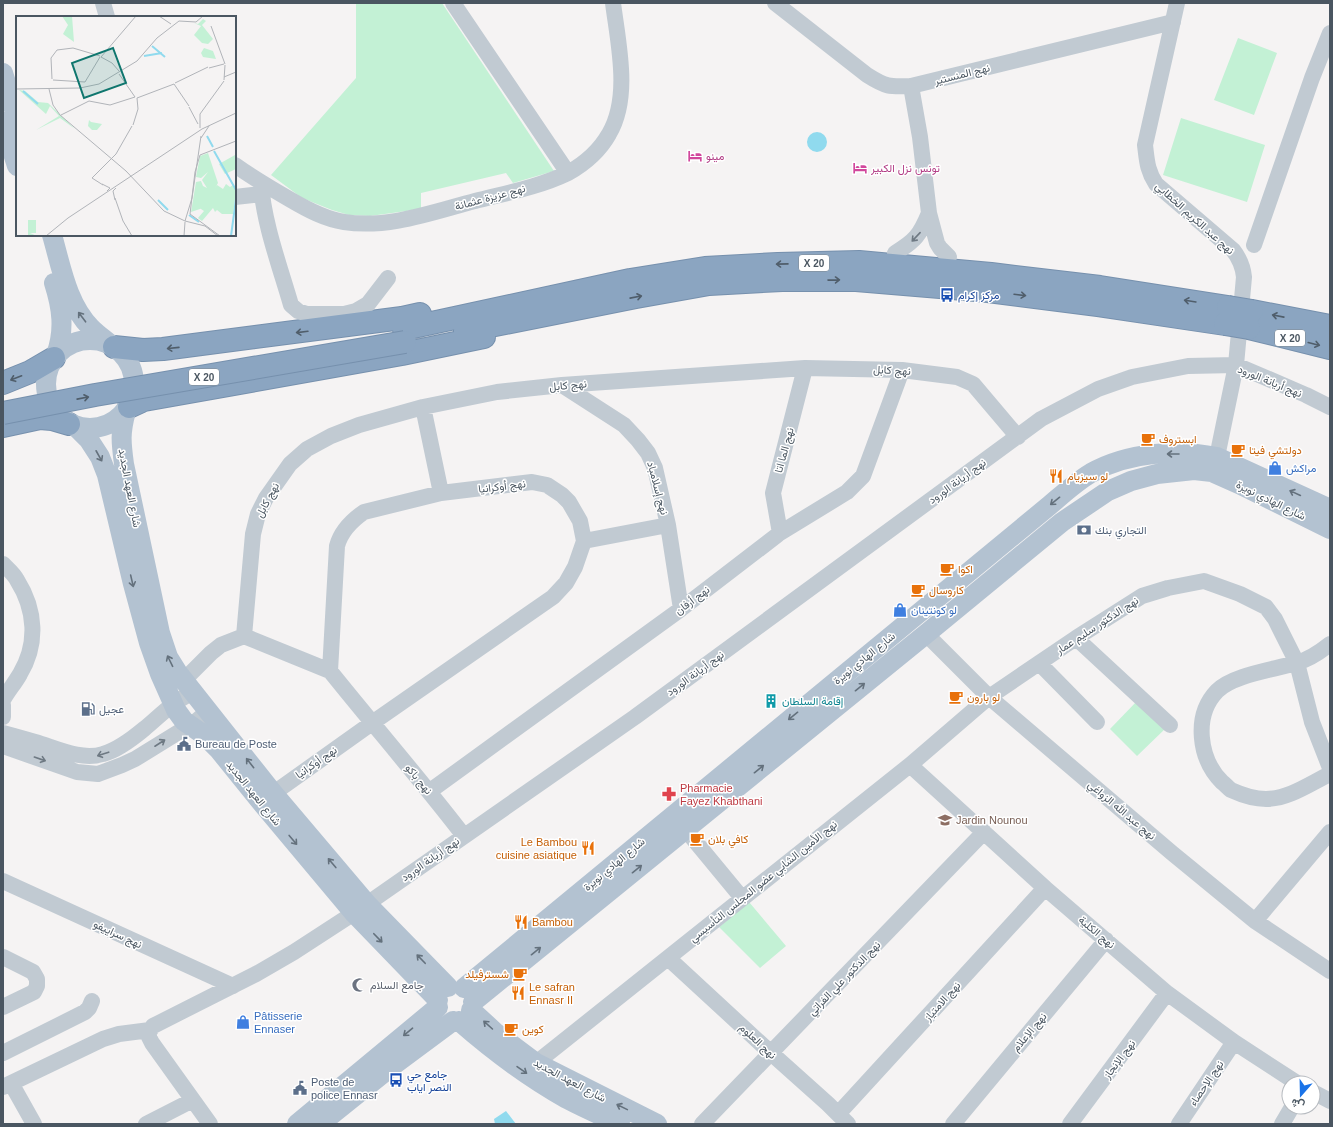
<svg xmlns="http://www.w3.org/2000/svg" width="1333" height="1127" font-family="Helvetica,Vazirmatn,sans-serif">
  <rect width="100%" height="100%" fill="#f5f3f3"/>
  <!-- green -->
  <path fill="#c3f1d5" d="M356 3H442L554 171 513 183 506 173 421 193V209L370 216 349 215 332 210 302 198 271 175 356 78Z
    M1238 38 1277 53 1254 115 1214 100Z
    M1181 118 1265 145 1247 202 1163 175Z
    M1137 701 1166 728 1137 756 1110 729Z
    M749 902 786 946 760 968 719 927Z"/>
  <!-- water -->
  <path fill="#90daee" d="M807 142a10 10 0 1 1 20 0a10 10 0 1 1-20 0Z
    M506 1111 516 1124H495L494 1119Z"/>
  <g fill="none" stroke-linecap="round" stroke-linejoin="round">
    <defs>
      <path id="highway" d="M1252 311 1330 326
        M1249 328 1330 348
        M404 329 630 280 705 268 778 264 859 262 991 274 1100 287 1228 307
        M465 331 636 297 709 284 782 280H856L988 291 1098 305 1225 324
        M114 347 143 350 163 349 402 318 420 314
        M3 383 30 372 54 358
        M129 407 144 400 402 354 484 337
        M3 426 40 418 52 419 69 424"/>
    </defs>
    <!-- highway casing -->
    <use href="#highway" stroke="#7690ad" stroke-width="24"/>
    <!-- minor -->
    <path stroke="#c1cad2" stroke-width="16" d="M103 3 107 17
      M453 3 568 173
      M775 3 867 75C886 87 889 87 911 86L1173 22
      M1177 3 1145 145C1147 161 1147 170 1156 184L1233 250C1240 259 1243 266 1244 277L1236 365 1217 457 1214 469
      M911 86 920 137 929 213 937 243 940 248 949 257
      M235 165C253 178 272 189 291 200 308 210 325 219 344 222 388 229 433 212 475 201 506 193 539 187 568 173 584 164 600 150 609 134 631 97 618 43 613 3
      M261 183C263 221 280 267 291 305L298 311 307 314H344L356 311 368 304 388 278
      M235 197 261 194
      M1254 245 1312 78 1330 33
      M895 253C915 241 920 235 929 213
      M562 385 624 425 638 440 648 453 655 468 668 525 681 609
      M423 407 441 493
      M780 533 773 493 805 368
      M584 541 668 525
      M3 564C8 569 14 574 17 580 36 610 38 644 20 674 15 683 8 691 3 700
      M926 634 989 697 1172 853 1255 921 1330 971
      M244 636 253 534 258 514 266 498 290 464 307 449 331 436 359 425 423 407 497 392 562 385 805 368 902 370 957 377 973 384 1018 437
      M1076 638 1170 725
      M1330 644C1320 652 1308 660 1296 663 1273 670 1233 675 1217 691 1193 716 1199 759 1222 782 1225 784 1228 788 1231 790 1242 795 1254 799 1266 799 1289 799 1311 783 1330 774
      M1039 663 1097 722
      M183 681 211 653 221 645 244 636 330 671
      M3 705V717
      M3 733C14 736 25 739 35 742 56 748 81 761 103 754 118 750 132 739 144 729 160 716 174 700 193 693
      M3 746 77 772 98 774 122 765 135 759 195 722 208 711
      M910 765 1045 888 1167 993 1234 1042 1297 1083
      M430 791 681 609 780 533 847 492 863 476 902 370
      M264 800 372 723 553 597 566 583 575 567 584 541 580 521 569 502 562 495 547 485 532 482 441 493 364 512C351 521 341 531 337 546L330 671C375 727 421 780 464 836
      M685 829 742 898
      M3 881 233 986
      M1255 921 1330 832
      M3 957 33 972 37 979V986L34 992 3 1007
      M668 958 771 1053 828 1104 848 1124
      M3 1053 85 1012 89 1008 92 1001
      M536 1063 910 765 989 697 1076 638 1142 596 1168 588 1204 581 1240 594 1266 607 1275 619 1297 663 1312 722 1330 768
      M11 1083 34 1124
      M3 1087 103 1039 119 1034 150 1030
      M1313 1092 1330 1101
      M838 1114 1045 888
      M146 1124 193 1100
      M210 1124 152 1043 149 1037V1032L153 1026 256 974 294 952 354 913 635 717 1041 419 1098 389 1132 377 1188 366 1236 365 1306 395 1330 407
      M702 1124 984 832
      M953 1124 1106 940
      M1070 1124 1167 993
      M1179 1124 1234 1042
      M1282 1124 1292 1107"/>
    <!-- major -->
    <path stroke="#b3c2d1" stroke-width="20" d="M3 73 17 119
      M3 122 17 166
      M52 235C61 266 67 304 91 328 97 334 104 339 110 344
      M54 283C62 308 65 330 56 355
      M46 384a44 44 0 1 1 88 0a44 44 0 1 1-88 0Z
      M126 411C120 433 121 442 124 464L160 633 168 657 178 673 273 793 367 904 448 987
      M75 426 89 440 100 457 107 475 133 584 149 643 160 674 176 710 184 721 204 735 219 750 261 802 354 913 438 1000
      M464 988 1050 505C1063 494 1076 482 1091 473 1128 452 1177 449 1217 457L1330 509
      M473 1002 926 634 1062 522 1108 491 1131 481 1157 474 1194 470 1212 472 1239 484 1330 529
      M471 1010 496 1033 536 1063 657 1124
      M459 1021C492 1050 528 1077 567 1099 584 1108 602 1116 620 1124
      M297 1124 438 1007
      M320 1124 391 1067 453 1021"/>
    <!-- highway -->
    <use href="#highway" stroke="#8ba5c1" stroke-width="22"/>
    <defs>
      <path id="highway-bridge" d="M1228 307 1252 311
        M1225 324 1249 328
        M3 413 95 395 405 342"/>
    </defs>
    <!-- highway-bridge casing -->
    <use href="#highway-bridge" stroke="#7690ad" stroke-width="24" stroke-linecap="butt"/>
    <!-- highway-bridge -->
    <use href="#highway-bridge" stroke="#8ba5c1" stroke-width="22"/>
  </g>
  <!-- one-way arrows -->
  <defs><path id="oneway-shaft" d="M-6 0H5M1.5-3L5.5 0L1.5 3" fill="none" stroke-width="1.6" stroke-linecap="round" stroke-linejoin="round"/></defs>
  <g stroke="#6e7983">
    <use href="#oneway-shaft" transform="translate(916 237) rotate(133)"/>
    <use href="#oneway-shaft" transform="translate(160 743) rotate(-33)"/>
    <use href="#oneway-shaft" transform="translate(103 754) rotate(162)"/>
    <use href="#oneway-shaft" transform="translate(40 759) rotate(19)"/>
  </g>
  <g stroke="#505e6b">
    <use href="#oneway-shaft" transform="translate(782 264) rotate(179)"/>
    <use href="#oneway-shaft" transform="translate(834 280) rotate(-1)"/>
    <use href="#oneway-shaft" transform="translate(1020 295) rotate(7)"/>
    <use href="#oneway-shaft" transform="translate(636 297) rotate(-11)"/>
    <use href="#oneway-shaft" transform="translate(1190 301) rotate(-171)"/>
    <use href="#oneway-shaft" transform="translate(1278 316) rotate(-169)"/>
    <use href="#oneway-shaft" transform="translate(302 332) rotate(173)"/>
    <use href="#oneway-shaft" transform="translate(1314 344) rotate(14)"/>
    <use href="#oneway-shaft" transform="translate(173 348) rotate(174)"/>
    <use href="#oneway-shaft" transform="translate(16 378) rotate(159)"/>
    <use href="#oneway-shaft" transform="translate(83 398) rotate(-11)"/>
  </g>
  <g stroke="#64717d">
    <use href="#oneway-shaft" transform="translate(82 317) rotate(-127)"/>
    <use href="#oneway-shaft" transform="translate(1173 454) rotate(180)"/>
    <use href="#oneway-shaft" transform="translate(99 456) rotate(61)"/>
    <use href="#oneway-shaft" transform="translate(1295 493) rotate(-155)"/>
    <use href="#oneway-shaft" transform="translate(1055 501) rotate(141)"/>
    <use href="#oneway-shaft" transform="translate(132 581) rotate(77)"/>
    <use href="#oneway-shaft" transform="translate(170 661) rotate(-116)"/>
    <use href="#oneway-shaft" transform="translate(860 687) rotate(-39)"/>
    <use href="#oneway-shaft" transform="translate(793 716) rotate(141)"/>
    <use href="#oneway-shaft" transform="translate(250 763) rotate(-128)"/>
    <use href="#oneway-shaft" transform="translate(759 769) rotate(-39)"/>
    <use href="#oneway-shaft" transform="translate(293 840) rotate(50)"/>
    <use href="#oneway-shaft" transform="translate(332 863) rotate(-130)"/>
    <use href="#oneway-shaft" transform="translate(637 869) rotate(-39)"/>
    <use href="#oneway-shaft" transform="translate(378 938) rotate(46)"/>
    <use href="#oneway-shaft" transform="translate(536 951) rotate(-39)"/>
    <use href="#oneway-shaft" transform="translate(421 959) rotate(-134)"/>
    <use href="#oneway-shaft" transform="translate(488 1025) rotate(-138)"/>
    <use href="#oneway-shaft" transform="translate(408 1032) rotate(140)"/>
    <use href="#oneway-shaft" transform="translate(522 1070) rotate(35)"/>
    <use href="#oneway-shaft" transform="translate(622 1107) rotate(-154)"/>
  </g>
  <!-- icons -->
  <defs>
    <symbol id="hotel-bare" viewBox="-9 -9 18 18"><path d="M-6-4.5h1.5V1H6V5H4.5V3h-9V5H-6ZM-4 0a1.8 1.8 0 1 1 3.6 0ZM.5 0V-2.5h3Q6-2.5 6 0Z" fill="#d1479c" stroke="#fff" stroke-width="2.5" paint-order="stroke"/></symbol>
    <symbol id="bus-bare" viewBox="-9 -9 18 18"><path d="M-5-6H5V4H4V6H2V4H-2V6H-4V4H-5ZM-3.5-4V0h7V-4ZM-3.5 1.2v1.5H-2V1.2ZM2 1.2v1.5H3.5V1.2Z" fill="#1a4fb4" stroke="#fff" stroke-width="2.5" paint-order="stroke"/></symbol>
    <symbol id="cafe-bare" viewBox="-9 -9 18 18"><path d="M-5.5-4.5H6V0H3Q3 3.5 0 3.5H-2.5Q-5.5 3.5-5.5 0ZM3-3.2v2h1.7v-2ZM-6 4.5H4V6H-6Z" fill="#e8710a" stroke="#fff" stroke-width="2.5" paint-order="stroke"/></symbol>
    <symbol id="shop-bare" viewBox="-9 -9 18 18"><path d="M-5-2.5h2.3a2.7 3.5 0 0 1 5.4 0H5L5.5 6h-11ZM-1.5-2.5h3a1.5 2.3 0 0 0-3 0Z" fill="#3f7fe0" stroke="#fff" stroke-width="2.5" paint-order="stroke"/></symbol>
    <symbol id="restaurant-bare" viewBox="-9 -9 18 18"><path d="M-5-6h1v4h1v-4h1v4h1v-4h1v5L-1.5 .5V6h-2V.5L-5-1ZM5-6V6H3V1.5H1.5Q1.5-4 5-6Z" fill="#e8710a" stroke="#fff" stroke-width="2.5" paint-order="stroke"/></symbol>
    <symbol id="bank-bare" viewBox="-9 -9 18 18"><path d="M-6-4H6V4H-6ZM0-2.3a2.3 2.3 0 1 0 0 4.6a2.3 2.3 0 1 0 0-4.6Z" fill="#5c6f8a" stroke="#fff" stroke-width="2.5" paint-order="stroke"/></symbol>
    <symbol id="building-bare" viewBox="-9 -9 18 18"><path d="M-4-6H4V6H1V3H-1V6H-4ZM-2.5-4.3h1.7v1.8h-1.7ZM.8-4.3h1.7v1.8H.8ZM-2.5-1h1.7V.8h-1.7ZM.8-1h1.7V.8H.8Z" fill="#0f9aa8" stroke="#fff" stroke-width="2.5" paint-order="stroke"/></symbol>
    <symbol id="fuel-bare" viewBox="-9 -9 18 18"><path d="M-5.5-6h7V0h2V4h1.3V-2.5L3-4.5l.8-.8L6-3V5H2.5V1h-1V6h-7ZM-4.2-4.7v3.2H.2V-4.7Z" fill="#5c6f8a" stroke="#fff" stroke-width="2.5" paint-order="stroke"/></symbol>
    <symbol id="civic-bare" viewBox="-9 -9 18 18"><path d="M-.6-6.5H3V-4.5H.6V-3L4-1V1h2V6H-6V1h2V-1L-.6-3ZM-1.2 2.5V6h2.4V2.5Z" fill="#5c6f8a" stroke="#fff" stroke-width="2.5" paint-order="stroke"/></symbol>
    <symbol id="pharmacy-bare" viewBox="-9 -9 18 18"><path d="M-2-6h4v4h4v4h-4v4h-4v-4h-4v-4h4Z" fill="#e0444e" stroke="#fff" stroke-width="2.5" paint-order="stroke"/></symbol>
    <symbol id="school-bare" viewBox="-9 -9 18 18"><path d="M0-5L7-2L0 1L-7-2ZM-4 1L0 2.5L4 1V4Q0 6-4 4Z" fill="#8d6e63" stroke="#fff" stroke-width="2.5" paint-order="stroke"/></symbol>
    <symbol id="mosque-bare" viewBox="-9 -9 18 18"><path d="M3.5-4.9A6 6 0 1 0 3.5 4.9A5 5 0 1 1 3.5-4.9Z" fill="#6b7280" stroke="#fff" stroke-width="2.5" paint-order="stroke"/></symbol>
  </defs>
  <g fill-rule="evenodd">
    <use href="#hotel-bare" x="685" y="146" width="20" height="20"/>
    <use href="#hotel-bare" x="850" y="158" width="20" height="20"/>
    <use href="#bus-bare" x="937" y="285" width="20" height="20"/>
    <use href="#cafe-bare" x="1138" y="429" width="20" height="20"/>
    <use href="#cafe-bare" x="1228" y="440" width="20" height="20"/>
    <use href="#shop-bare" x="1265" y="458" width="20" height="20"/>
    <use href="#restaurant-bare" x="1046" y="466" width="20" height="20"/>
    <use href="#bank-bare" x="1074" y="520" width="20" height="20"/>
    <use href="#cafe-bare" x="937" y="559" width="20" height="20"/>
    <use href="#cafe-bare" x="908" y="580" width="20" height="20"/>
    <use href="#shop-bare" x="890" y="600" width="20" height="20"/>
    <use href="#cafe-bare" x="946" y="687" width="20" height="20"/>
    <use href="#building-bare" x="761" y="691" width="20" height="20"/>
    <use href="#fuel-bare" x="78" y="699" width="20" height="20"/>
    <use href="#civic-bare" x="174" y="734" width="20" height="20"/>
    <use href="#pharmacy-bare" x="659" y="784" width="20" height="20"/>
    <use href="#school-bare" x="935" y="810" width="20" height="20"/>
    <use href="#cafe-bare" x="687" y="829" width="20" height="20"/>
    <use href="#restaurant-bare" x="578" y="838" width="20" height="20"/>
    <use href="#restaurant-bare" x="511" y="912" width="20" height="20"/>
    <use href="#cafe-bare" x="510" y="964" width="20" height="20"/>
    <use href="#mosque-bare" x="349" y="975" width="20" height="20"/>
    <use href="#restaurant-bare" x="508" y="983" width="20" height="20"/>
    <use href="#shop-bare" x="233" y="1012" width="20" height="20"/>
    <use href="#cafe-bare" x="501" y="1019" width="20" height="20"/>
    <use href="#bus-bare" x="386" y="1070" width="20" height="20"/>
    <use href="#civic-bare" x="290" y="1078" width="20" height="20"/>
  </g>
  <g text-anchor="middle" dominant-baseline="central" stroke-width="3" stroke-linejoin="round" paint-order="stroke">
    <!-- shield labels -->
    <g fill="#fff" stroke="#808990" stroke-width="1">
      <rect x="799" y="255" width="30" height="16" rx="3"/>
      <rect x="1275" y="330" width="30" height="16" rx="3"/>
      <rect x="189" y="369" width="30" height="16" rx="3"/>
    </g>
    <g font-size="10" font-weight="bold" fill="#4a5661">
      <text x="814" y="263">X 20</text>
      <text x="1290" y="338">X 20</text>
      <text x="204" y="377">X 20</text>
    </g>
    <!-- street labels -->
    <g font-size="11" fill="#4a5661" stroke="#fff">
      <text transform="translate(962 74) rotate(-14)">نهج المنستير</text>
      <text transform="translate(490 197) rotate(-15)">نهج عزيزة عثمانة</text>
      <text transform="translate(1195 218) rotate(42)">نهج عبد الكريم الخطابي</text>
      <text transform="translate(892 370) rotate(3)">نهج كابل</text>
      <text transform="translate(1270 381) rotate(22)">نهج أريانة الورود</text>
      <text transform="translate(568 385) rotate(-5)">نهج كابل</text>
      <text transform="translate(784 450) rotate(-75)">نهج الما اتا</text>
      <text transform="translate(957 481) rotate(-36)">نهج أريانة الورود</text>
      <text transform="translate(502 486) rotate(-7)">نهج أوكرانيا</text>
      <text transform="translate(130 488) rotate(79)">شارع العهد الجديد</text>
      <text transform="translate(658 488) rotate(75)">نهج إسلامباد</text>
      <text transform="translate(267 500) rotate(-62)">نهج كابل</text>
      <text transform="translate(1271 500) rotate(26)">شارع الهادي نويرة</text>
      <text transform="translate(692 600) rotate(-37)">نهج أرفان</text>
      <text transform="translate(1097 625) rotate(-33)">نهج الدكتور سليم عمار</text>
      <text transform="translate(864 658) rotate(-39)">شارع الهادي نويرة</text>
      <text transform="translate(695 673) rotate(-36)">نهج أريانة الورود</text>
      <text transform="translate(316 762) rotate(-35)">نهج أوكرانيا</text>
      <text transform="translate(419 779) rotate(50)">نهج باكو</text>
      <text transform="translate(254 793) rotate(51)">شارع العهد الجديد</text>
      <text transform="translate(1122 810) rotate(40)">نهج عبد الله الزواغي</text>
      <text transform="translate(430 859) rotate(-35)">نهج أريانة الورود</text>
      <text transform="translate(614 864) rotate(-40)">شارع الهادي نويرة</text>
      <text transform="translate(763 881) rotate(-39)">نهج الأمين الشابي عضو المجلس التأسيسي</text>
      <text transform="translate(1097 932) rotate(40)">نهج الكلية</text>
      <text transform="translate(118 934) rotate(25)">نهج سراييفو</text>
      <text transform="translate(844 978) rotate(-46)">نهج الدكتور علي الفراتي</text>
      <text transform="translate(942 1001) rotate(-48)">نهج الامتياز</text>
      <text transform="translate(1029 1032) rotate(-50)">نهج الإعلام</text>
      <text transform="translate(758 1041) rotate(43)">نهج العلوم</text>
      <text transform="translate(1119 1059) rotate(-53)">نهج الإنجاز</text>
      <text transform="translate(570 1080) rotate(28)">شارع العهد الجديد</text>
      <text transform="translate(1206 1083) rotate(-56)">نهج الإحصاء</text>
    </g>
    <!-- hotel labels -->
    <g font-size="11" fill="#b23c85" stroke="#fff" text-anchor="start">
      <text x="706" y="156">مينو</text>
      <text x="871" y="168">تونس نزل الكبير</text>
    </g>
    <!-- transit labels -->
    <g font-size="11" fill="#164399" stroke="#fff" text-anchor="start">
      <text x="958" y="295">مركز إكرام</text>
      <text x="407" y="1074">جامع حي<tspan x="407" dy="13">النصر اياب</tspan></text>
    </g>
    <!-- food labels -->
    <g font-size="11" fill="#c56008" stroke="#fff" text-anchor="start">
      <text x="1159" y="439">ابستروف</text>
      <text x="1249" y="450">دولتشي فيتا</text>
      <text x="1067" y="476">لو سيزيام</text>
      <text x="958" y="569">اكوا</text>
      <text x="929" y="590">كاروسال</text>
      <text x="967" y="697">لو بارون</text>
      <text x="708" y="839">كافي بلان</text>
      <text x="577" y="842" text-anchor="end">Le Bambou<tspan x="577" dy="13">cuisine asiatique</tspan></text>
      <text x="532" y="922">Bambou</text>
      <text x="509" y="974" text-anchor="end">شسترفيلد</text>
      <text x="529" y="987">Le safran<tspan x="529" dy="13">Ennasr II</tspan></text>
      <text x="522" y="1029">كوين</text>
    </g>
    <!-- shop labels -->
    <g font-size="11" fill="#366cbe" stroke="#fff" text-anchor="start">
      <text x="1286" y="468">مراكش</text>
      <text x="911" y="610">لو كونتينان</text>
      <text x="254" y="1016">Pâtisserie<tspan x="254" dy="13">Ennaser</tspan></text>
    </g>
    <!-- service labels -->
    <g font-size="11" fill="#4e5e75" stroke="#fff" text-anchor="start">
      <text x="1095" y="530">التجاري بنك</text>
      <text x="99" y="709">عجيل</text>
      <text x="195" y="744">Bureau de Poste</text>
      <text x="311" y="1082">Poste de<tspan x="311" dy="13">police Ennasr</tspan></text>
    </g>
    <!-- culture labels -->
    <g font-size="11" fill="#0d838f" stroke="#fff" text-anchor="start">
      <text x="782" y="701">إقامة السلطان</text>
    </g>
    <!-- health labels -->
    <g font-size="11" fill="#be3a42" stroke="#fff" text-anchor="start">
      <text x="680" y="788">Pharmacie<tspan x="680" dy="13">Fayez Khabthani</tspan></text>
    </g>
    <!-- education labels -->
    <g font-size="11" fill="#785e54" stroke="#fff" text-anchor="start">
      <text x="956" y="820">Jardin Nounou</text>
    </g>
    <!-- worship labels -->
    <g font-size="11" fill="#5b616d" stroke="#fff" text-anchor="start">
      <text x="370" y="985">جامع السلام</text>
    </g>
  </g>
  <!-- overview -->
  <g transform="translate(16 16)">
    <rect width="220" height="220" fill="#f5f3f3"/>
    <path d="M46 0H56L58 26 47 18 52 9ZM187 3 190 5 186 9 197 23 192 28 186 27 178 19 185 10 178 7 182 8ZM188 32 197 35 200 43 187 41 185 37ZM3 74 9 75 22 86 32 87 59 113 44 102 20 114 43 100 34 90 30 98ZM73 104 75 106 86 108 81 114H76L72 110ZM192 137 202 167 187 192 175 196 180 166 185 165 187 170 191 172 186 164 192 156 185 162 180 161 184 140ZM219 139 220 153 209 158 203 148ZM210 168 214 171 217 169 220 175 217 198H206L201 194 199 196 197 192 186 205 182 202 188 195 185 193 201 169 207 173ZM12 204H20V217H14L21 220H12Z" fill="#c3f1d5"/>
    <path fill="none" stroke="#90daee" stroke-width="2" d="M136 30 149 41M128 40 146 37M7 75 22 88M191 120 197 131M198 135 220 174M142 184 152 194M173 199 183 206M215 220 220 183"/>
    <path fill="none" stroke="#b1b4b9" stroke-width="1" d="M143 0 155 8M195 10 209 48M85 41 120 0M85 41 96 47 103 55M193 52 208 48M103 58 119 81M208 61 220 56M36 63 35 42 41 34 57 32 84 40M37 64 69 66 84 41M208 64 209 49M159 67 192 51M0 73 64 72 83 68 121 45 141 22 163 5 180 6 187 0M33 73 37 89 44 99 110 155 148 195 169 205 189 210 202 220M121 82 158 68 173 90M173 91 182 108M45 99 73 85 94 89 119 81M117 109 122 93 121 82M184 112V98L208 65M185 122 193 110M86 168 94 172 91 175M87 169 76 162 100 138 116 110M99 182 107 205 116 220M99 184 97 175 100 172M169 205 176 182 185 120M30 220 52 202 186 113 220 97M168 220 169 206M204 220 174 198 179 156 184 139 220 125"/>
    <path fill="#0f766e" fill-opacity="0.15" stroke="#0f766e" stroke-width="2" d="M97 32 110 67 68 82 56 47Z"/>
    <rect width="220" height="220" fill="none" stroke="#4a5661" stroke-width="2"/>
  </g>
  <!-- border -->
  <rect width="1333" height="1127" fill="none" stroke="#4a5661" stroke-width="8"/>
  <!-- north arrow -->
  <g transform="translate(1301 1095) rotate(200)"><circle r="19" fill="#ffffff" stroke="#b7bbc0"/>
  <path d="M0-3L7 15L0 10L-7 15Z" fill="#1a73e8"/>
  <text y="-6" font-size="11" font-weight="bold" text-anchor="middle" fill="#4a5661">ش</text>
  </g>
</svg>
